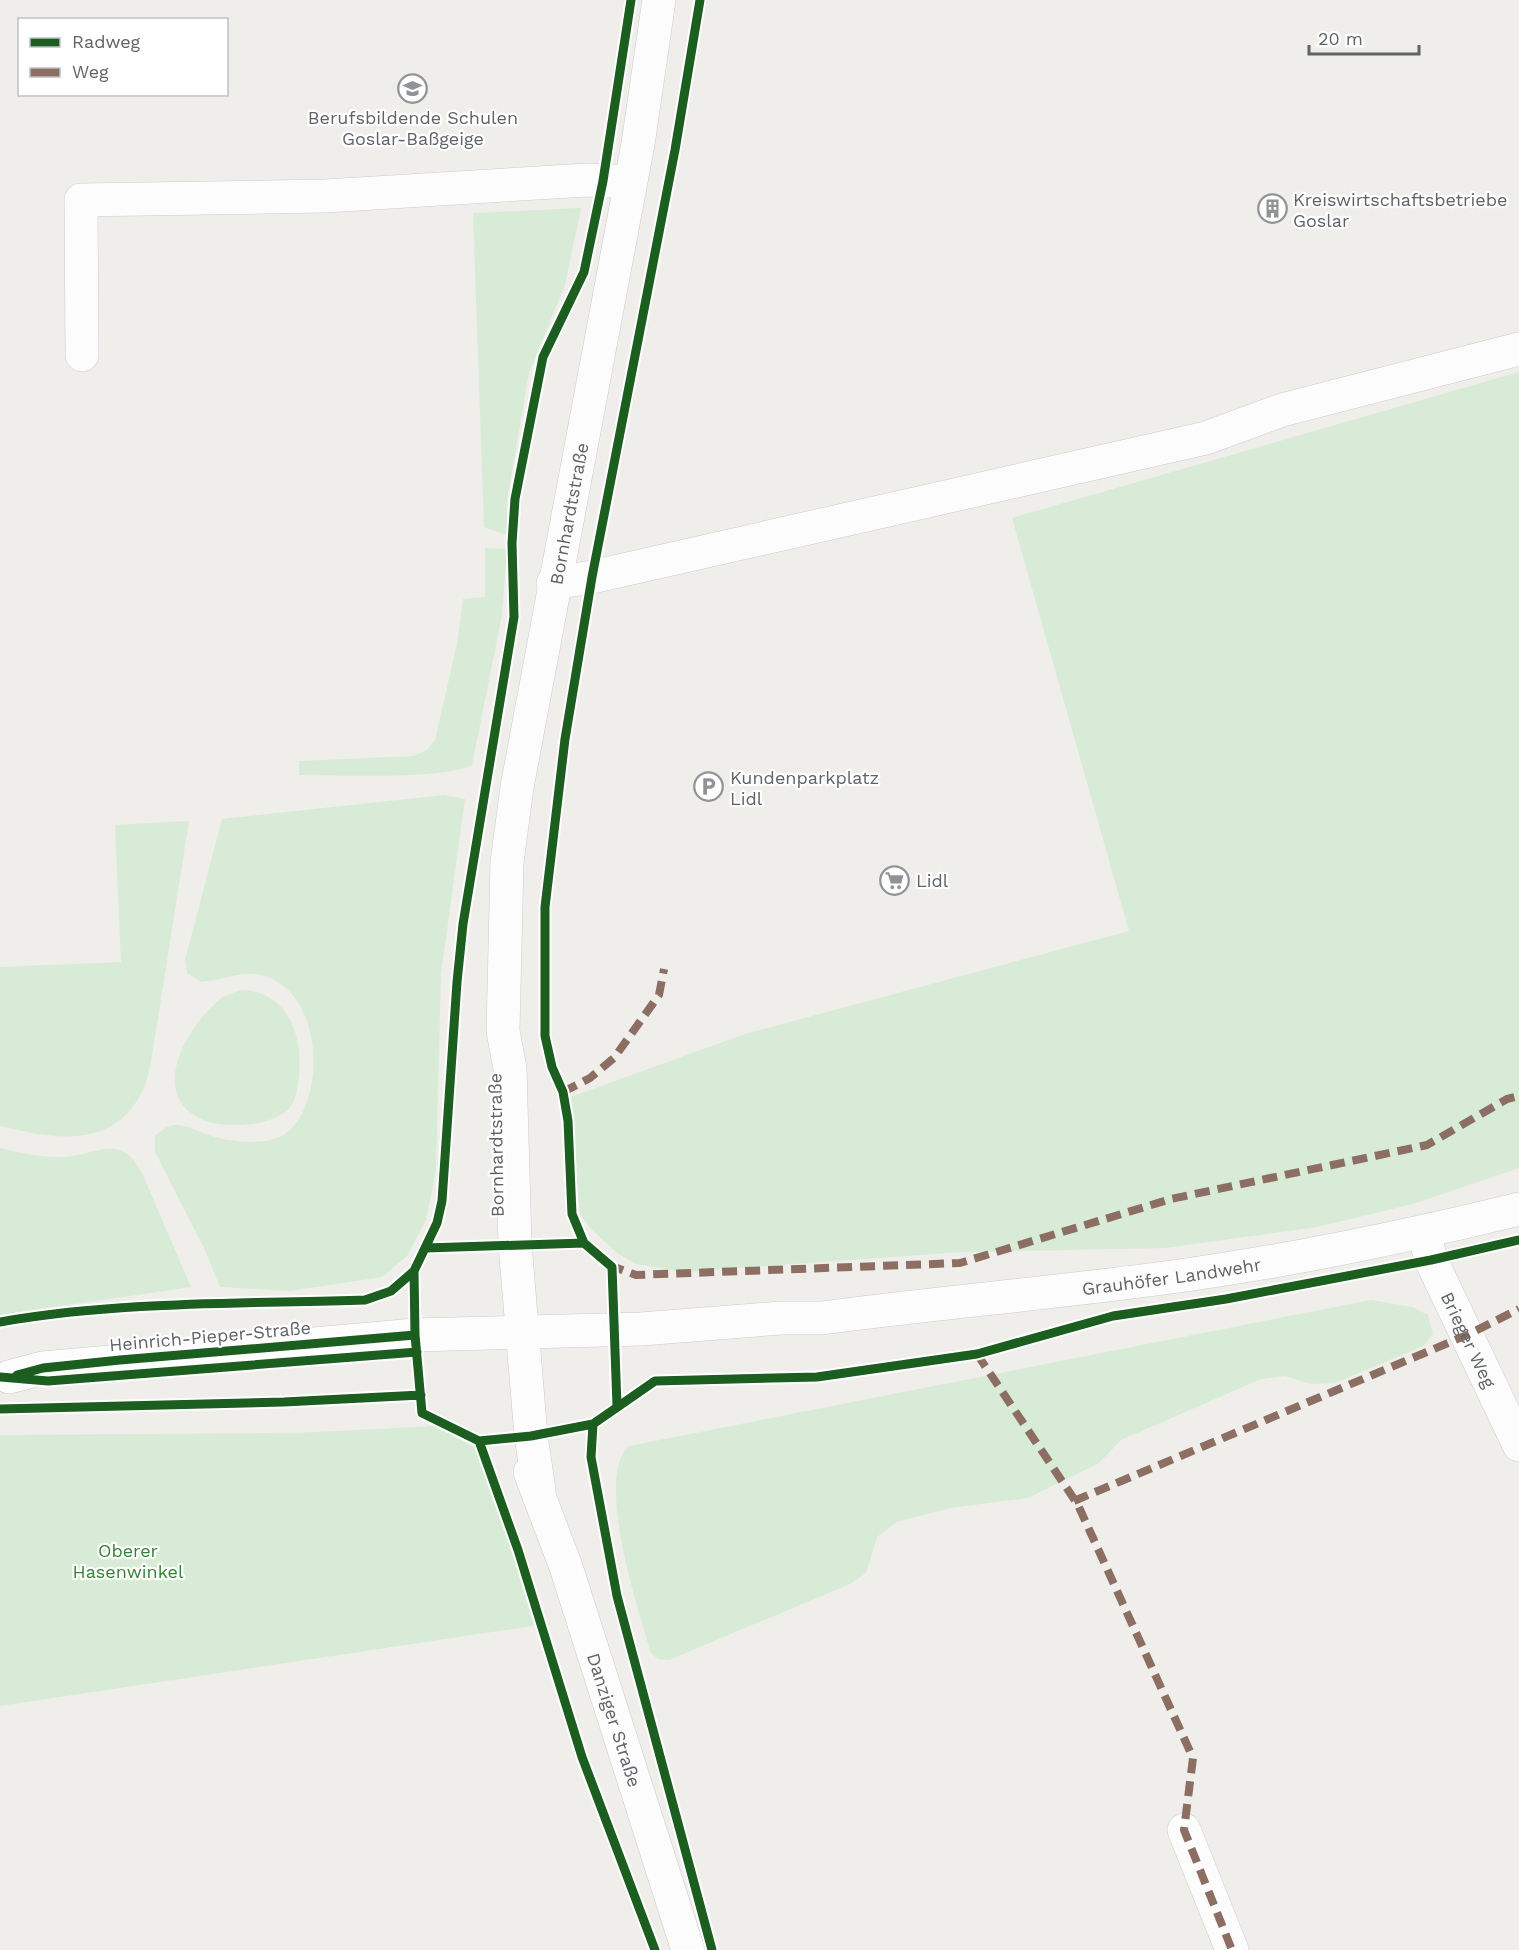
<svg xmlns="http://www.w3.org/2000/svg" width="1519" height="1950" font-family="'Work Sans',sans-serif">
  <rect width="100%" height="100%" fill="#efeeea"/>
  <!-- green -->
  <path fill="#d8ebd6" d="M581 208 565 285 529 373 507 500V535L484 527 473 213Z
    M1519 372V1168L1413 1204 1317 1227 1165 1248 963 1252 683 1272 636 1264 617 1253 591 1229 580 1214 568 1098 745 1034 1129 931 1012 518Z
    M485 548 507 549 502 615 472 765C443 780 337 775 299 775V761L414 756 427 750 435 740 457 644 463 599 485 597Z
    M444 795 465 799 441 974 436 1170 426 1220 407 1256 382 1277 290 1291 220 1287 205 1250 155 1152V1136C161 1131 166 1126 174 1125 187 1124 198 1132 209 1135 232 1143 274 1148 292 1128 326 1091 321 997 268 977 243 969 225 980 201 982L187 973 185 960 222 819Z
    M189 821 152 1056C150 1066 148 1078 144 1088 115 1151 54 1139 0 1126V967L121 962 115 825Z
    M241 990C287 991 303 1034 299 1075 298 1084 297 1098 291 1106 281 1119 257 1125 241 1125 229 1125 213 1125 201 1119 147 1093 188 1026 220 999 225 995 234 993 241 990Z
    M0 1148C21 1153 42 1158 65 1157 81 1157 104 1145 120 1150 131 1154 136 1163 142 1173L191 1287 0 1315Z
    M1371 1300 1412 1307 1428 1315 1433 1334 1423 1346 1335 1383 1311 1384 1285 1376 1261 1379 1121 1440 1099 1463 1028 1498 950 1508 897 1522 877 1537 866 1573 850 1584 669 1660 658 1659 651 1653C639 1612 594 1477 629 1446Z
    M435 1426 478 1449 539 1625 0 1706V1435L298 1433Z"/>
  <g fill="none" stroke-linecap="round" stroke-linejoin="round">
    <defs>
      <g id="minor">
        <path d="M82 355 81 200 325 196 587 180 630 182"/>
        <path d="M553 583 592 577 1206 438 1282 410 1519 349"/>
        <path id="s1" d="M1424 1232 1431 1260 1519 1445"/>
        <path id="s2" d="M9 1377 43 1368 415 1335 641 1329 781 1318H822C943 1302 1065 1292 1186 1275 1298 1259 1409 1236 1519 1209"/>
        <path id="s3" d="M530 1472 566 1567 688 1950"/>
        <path id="s4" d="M539 1490 531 1436 515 1244 510 1069 503 1031 507 862 517 787 638 144 659 0"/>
        <path d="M1184 1830 1232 1950"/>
      </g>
    </defs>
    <!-- minor casing -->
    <use href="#minor" stroke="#cbcccc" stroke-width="34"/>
    <!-- minor -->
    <use href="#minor" stroke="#fdfcfc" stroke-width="33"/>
    <!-- quiet -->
    <path stroke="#8d6e63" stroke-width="8" stroke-dasharray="15 8" stroke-linecap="butt" d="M563 1092 590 1078 614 1058 659 995 664 969
      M609 1265 636 1275 960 1263 1171 1199 1427 1145 1507 1099 1519 1096
      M977 1354 1078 1505 1193 1758 1184 1830 1232 1950
      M1074 1501 1467 1335 1519 1309"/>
    <defs>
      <path id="cycleway" d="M426 1248 584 1243
        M414 1271 415 1335 422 1413 479 1441 531 1436 593 1424 655 1381 817 1377 977 1354 1113 1316 1226 1299 1431 1260 1519 1240
        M0 1322C121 1301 243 1304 365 1300L391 1291 414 1271 437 1223 442 1201 457 982 463 924 514 617 512 543 515 499 543 357 584 272 603 181 631 0
        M17 1375 43 1368 120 1360 415 1335
        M0 1377 48 1381 417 1352
        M617 1406 612 1267 584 1243 572 1214 568 1121 563 1092 552 1067 545 1036V907L565 739 592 577 675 150 700 0
        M0 1409 284 1402 421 1395
        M593 1424 591 1457 617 1596 712 1950
        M479 1441 518 1550 582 1757 655 1950"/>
    </defs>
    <!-- cycleway casing -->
    <use href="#cycleway" stroke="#fff" stroke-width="13"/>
    <!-- cycleway -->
    <use href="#cycleway" stroke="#1b5e20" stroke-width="9"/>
  </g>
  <!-- icons -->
  <defs>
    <symbol id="school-ring" viewBox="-11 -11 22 22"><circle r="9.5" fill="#fff" stroke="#919496" stroke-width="1.5"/><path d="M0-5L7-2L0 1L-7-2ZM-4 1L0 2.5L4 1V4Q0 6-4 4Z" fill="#919496"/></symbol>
    <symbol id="building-ring" viewBox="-11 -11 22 22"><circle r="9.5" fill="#fff" stroke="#919496" stroke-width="1.5"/><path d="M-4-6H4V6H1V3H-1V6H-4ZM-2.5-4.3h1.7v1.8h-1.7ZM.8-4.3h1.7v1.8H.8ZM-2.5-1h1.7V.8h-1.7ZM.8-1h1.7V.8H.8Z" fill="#919496"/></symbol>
    <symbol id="parking-ring" viewBox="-11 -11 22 22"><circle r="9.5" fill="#fff" stroke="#919496" stroke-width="1.5"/><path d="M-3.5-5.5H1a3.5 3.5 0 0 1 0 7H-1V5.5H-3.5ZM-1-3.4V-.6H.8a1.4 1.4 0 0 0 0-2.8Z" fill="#919496"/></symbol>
    <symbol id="supermarket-ring" viewBox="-11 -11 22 22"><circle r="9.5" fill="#fff" stroke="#919496" stroke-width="1.5"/><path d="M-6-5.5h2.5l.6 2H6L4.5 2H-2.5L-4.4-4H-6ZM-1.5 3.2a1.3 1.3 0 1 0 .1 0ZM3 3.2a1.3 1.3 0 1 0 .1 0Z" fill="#919496"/></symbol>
  </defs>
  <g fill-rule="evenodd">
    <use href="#school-ring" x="396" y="72" width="33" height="33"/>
    <use href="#building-ring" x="1256" y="192" width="33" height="33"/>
    <use href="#parking-ring" x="692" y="770" width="33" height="33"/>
    <use href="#supermarket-ring" x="878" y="864" width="33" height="33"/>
  </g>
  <g text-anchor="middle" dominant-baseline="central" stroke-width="4.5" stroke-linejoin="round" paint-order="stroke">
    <!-- poi labels -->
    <g font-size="18" fill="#5f6368" stroke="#fff" text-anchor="start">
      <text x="413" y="117" text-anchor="middle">Berufsbildende Schulen<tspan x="413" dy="21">Goslar-Baßgeige</tspan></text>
      <text x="1293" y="199">Kreiswirtschaftsbetriebe<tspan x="1293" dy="21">Goslar</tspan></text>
      <text x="730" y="777">Kundenparkplatz<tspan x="730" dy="21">Lidl</tspan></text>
      <text x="916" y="880">Lidl</text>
    </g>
    <!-- street labels -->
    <g font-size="18" fill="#5f6368" stroke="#fff">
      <text stroke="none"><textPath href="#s4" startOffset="984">Bornhardtstraße</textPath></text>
      <text transform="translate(496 1145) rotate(-91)">Bornhardtstraße</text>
      <text stroke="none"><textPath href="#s2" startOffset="1168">Grauhöfer Landwehr</textPath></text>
      <text transform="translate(210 1336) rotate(-5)">Heinrich-Pieper-Straße</text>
      <text stroke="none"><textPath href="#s1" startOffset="117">Brieger Weg</textPath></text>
      <text stroke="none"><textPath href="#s3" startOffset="262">Danziger Straße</textPath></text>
    </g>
    <!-- park labels -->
    <g font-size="18" fill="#348238" stroke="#fff">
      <text x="128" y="1550">Oberer<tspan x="128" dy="21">Hasenwinkel</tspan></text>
    </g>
  </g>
  <!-- legend -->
  <rect x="18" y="18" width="210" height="78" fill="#ffffff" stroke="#bfc1c3" stroke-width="1.5"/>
  <rect x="30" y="38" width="30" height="9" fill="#1b5e20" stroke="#bfc1c3" stroke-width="1.5"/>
  <text x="72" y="48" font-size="18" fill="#5f6368">Radweg</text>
  <rect x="30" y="68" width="30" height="9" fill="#8d6e63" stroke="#bfc1c3" stroke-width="1.5"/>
  <text x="72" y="78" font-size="18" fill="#5f6368">Weg</text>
  <!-- scale -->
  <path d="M1309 45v9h110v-9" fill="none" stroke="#5f6368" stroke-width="3"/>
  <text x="1318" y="45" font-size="18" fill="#5f6368" stroke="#ffffff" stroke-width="4.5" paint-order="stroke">20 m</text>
</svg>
